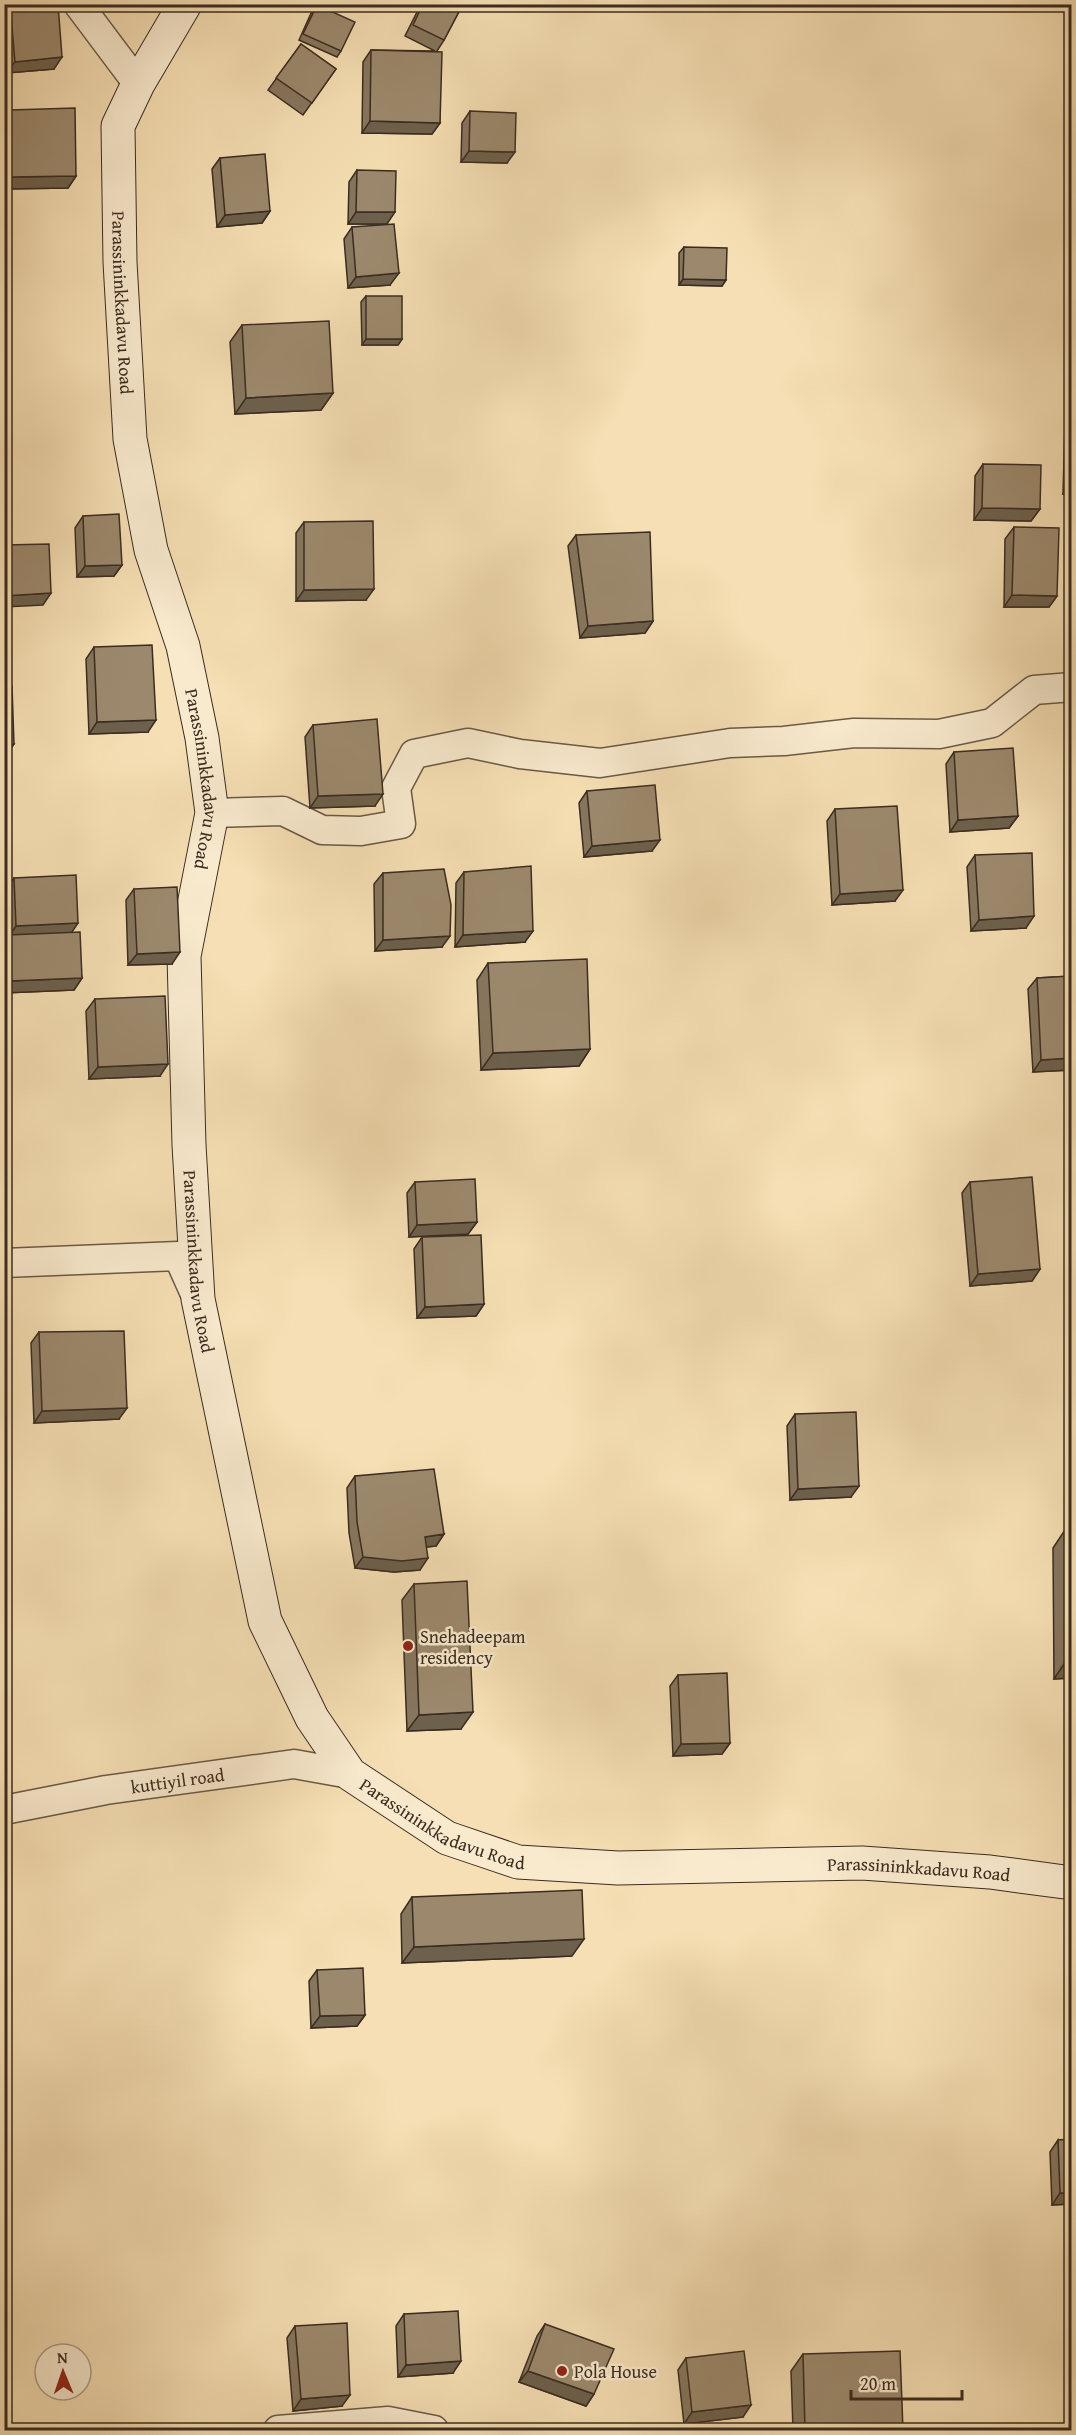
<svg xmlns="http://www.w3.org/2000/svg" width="1076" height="2435" font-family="'Gentium Book Plus',serif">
  <rect width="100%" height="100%" fill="#f6dfb4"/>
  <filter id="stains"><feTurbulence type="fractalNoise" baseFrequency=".00333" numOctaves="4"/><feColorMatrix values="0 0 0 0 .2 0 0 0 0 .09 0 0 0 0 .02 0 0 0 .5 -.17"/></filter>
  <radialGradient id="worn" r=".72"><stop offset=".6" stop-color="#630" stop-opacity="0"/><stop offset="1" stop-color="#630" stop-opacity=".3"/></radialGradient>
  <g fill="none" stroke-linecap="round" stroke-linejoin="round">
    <defs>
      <g id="minor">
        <path d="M78 4 138 84"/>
        <path d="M212 813 283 811 322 830 361 831 401 824 396 788 414 754 468 743 520 754 600 763 730 743 784 741 854 733 939 734 992 723 1034 690 1072 687"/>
        <path d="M4 1263 178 1256 195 1294"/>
        <path id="s1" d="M4 1810 106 1790 294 1764 350 1774"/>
        <path d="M278 2430 388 2421 434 2430"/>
      </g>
      <g id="secondary">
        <path id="s2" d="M185 4 138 84 118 126 120 262 130 439 151 550 183 646 202 738 212 813 184 956 189 1145 198 1299 265 1621 312 1718 350 1774 447 1838 518 1862 618 1868 862 1863 990 1872 1072 1883"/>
      </g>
    </defs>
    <!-- minor casing -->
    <use href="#minor" stroke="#695946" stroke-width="31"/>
    <!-- secondary casing -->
    <use href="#secondary" stroke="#3a2c21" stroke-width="35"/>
    <!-- minor -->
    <use href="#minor" stroke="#f9eace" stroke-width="28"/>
    <!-- secondary -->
    <use href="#secondary" stroke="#f9eace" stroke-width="33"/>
  </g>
  <!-- wall -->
  <path fill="#86765e" stroke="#3a2c21" stroke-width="1.5" d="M4 4H58L54 69 6 73 4 48Z
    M421 4H463L444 40 437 51 440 123 432 134 362 133 363 62 371 50 435 51 405 36Z
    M317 5 341 51 337 57 299 40 312 11Z
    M301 44 336 69 303 115 268 90Z
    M10 110 76 176 68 188 4 189V118Z
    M470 111 507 163 461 162 462 123Z
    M220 158 270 211 262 223 217 227 212 169Z
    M357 170 387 224H348L349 182Z
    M352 227 390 285 348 288 344 239Z
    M684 247 726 280 722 286 679 285V253Z
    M366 296 402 339 398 345H362L361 302Z
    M242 325 333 393 321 410 235 414 230 342Z
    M1071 414V494H1063L1065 424Z
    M983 464 1040 509 1031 521 974 520 975 476Z
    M83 516 122 565 114 576 77 577 75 528Z
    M304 522 366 600 296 601V533Z
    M1014 527 1057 596 1049 607H1004L1005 539Z
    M576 535 653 621 645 633 580 638 568 546Z
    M94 647 148 732 89 734 86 659Z
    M313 725 375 806 310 808 305 737Z
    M954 752 1018 816 1009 828 950 832 946 764Z
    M587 791 652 851 584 857 579 803Z
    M835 809 895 901 832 905 827 821Z
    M975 855 1026 928 971 931 967 867Z
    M464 872 525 942 455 947 456 883Z
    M383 873 442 947 375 951 374 884Z
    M14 878 72 932 82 978 74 990 4 993V940L8 936 6 890Z
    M134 889 172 964 128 965 126 900Z
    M488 963 590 1049 579 1066 481 1070 477 980Z
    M1071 976V1070L1033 1072 1028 989 1037 978Z
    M95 999 160 1076 89 1079 86 1011Z
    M415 1182 477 1222 468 1234 409 1237 407 1193Z
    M970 1182 1040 1269 1032 1281 970 1286 962 1193Z
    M422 1237 484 1304 476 1316 417 1318 414 1249Z
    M39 1332 119 1419 34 1423 31 1343Z
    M795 1414 851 1497 790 1500 787 1426Z
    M355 1476 444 1534 436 1546 426 1547 420 1570 394 1572 355 1568 349 1533 347 1488Z
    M1067 1527 1071 1678 1054 1679 1053 1548Z
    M414 1584 461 1729 407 1731 402 1600Z
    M678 1675 730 1743 722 1754 673 1756 670 1686Z
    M412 1897 572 1956 402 1963 401 1914Z
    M317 1970 365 2015 357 2026 311 2028 309 1981Z
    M1058 2140 1071 2204 1052 2205 1050 2152Z
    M404 2314 453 2373 398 2377 396 2326Z
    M545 2324 594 2394 586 2406 519 2382 537 2336Z
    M295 2326 342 2406 293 2411 287 2338Z
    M803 2354 903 2430H793L791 2371Z
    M686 2358 743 2417 684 2424 678 2370Z"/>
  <!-- shaded-wall -->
  <path fill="#6d604c" stroke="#3a2c21" stroke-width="1.5" d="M62 57 54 69 6 73 15 62Z
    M370 121 440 123 432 134 362 133Z
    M469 151 515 152 507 163 461 162Z
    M76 176 68 188 4 189V187L11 177Z
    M270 211 262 223 217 227 225 215Z
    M356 212H395L387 224H348Z
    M399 273 390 285 348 288 356 277Z
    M683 279 726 280 722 286 679 285Z
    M366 339H402L398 345H362Z
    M333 393 321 410 235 414 246 398Z
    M1071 482V494H1063Z
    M982 508 1040 509 1031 521 974 520Z
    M122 565 114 576 77 577 85 566Z
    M374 589 366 600 296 601 304 590Z
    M51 593 43 605 4 607V596Z
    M1012 595 1057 596 1049 607H1004Z
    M653 621 645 633 580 638 588 626Z
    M156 720 148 732 89 734 97 722Z
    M14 744 6 756H4V745Z
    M383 794 375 806 310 808 318 796Z
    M1018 816 1009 828 950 832 958 820Z
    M660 840 652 851 584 857 592 846Z
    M903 890 895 901 832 905 840 894Z
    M1034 916 1026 928 971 931 979 920Z
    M78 923 70 935 8 938 16 926Z
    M533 931 525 942 455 947 463 935Z
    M450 936 442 947 375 951 383 940Z
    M180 952 172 964 128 965 137 954Z
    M82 978 74 990 4 993V989L10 981Z
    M590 1049 579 1066 481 1070 493 1053Z
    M1071 1058V1070L1033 1072 1041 1060Z
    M168 1064 160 1076 89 1079 98 1067Z
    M477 1222 468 1234 409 1237 417 1225Z
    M1040 1269 1032 1281 970 1286 978 1274Z
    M484 1304 476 1316 417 1318 425 1307Z
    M127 1408 119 1419 34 1423 42 1411Z
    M859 1486 851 1497 790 1500 798 1489Z
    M444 1534 436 1546 416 1548 425 1537Z
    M363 1557 428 1558 420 1570 394 1572 355 1568Z
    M1071 1657V1678L1054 1679 1068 1658Z
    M473 1712 461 1729 407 1731 419 1715Z
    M730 1743 722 1754 673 1756 681 1744Z
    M584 1939 572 1956 402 1963 414 1947Z
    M365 2015 357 2026 311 2028 320 2016Z
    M1060 2193H1071V2204L1052 2205Z
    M461 2361 453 2373 398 2377 406 2365Z
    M528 2371 594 2394 586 2406 519 2382Z
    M350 2395 342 2406 293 2411 301 2399Z
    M751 2405 743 2417 684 2424 692 2412Z"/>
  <!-- building -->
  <path fill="#9c896d" stroke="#3a2c21" stroke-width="1.5" d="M10 4H58L62 57 15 62Z
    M423 4H463L444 40 413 25Z
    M317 5 355 22 341 51 303 34Z
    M301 44 336 69 312 103 276 78Z
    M371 50 442 52 440 123 370 121Z
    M75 108 76 176 11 177 10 110Z
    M470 111 516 113 515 152 469 151Z
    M265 154 270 211 225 215 220 158Z
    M357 170 396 171 395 212H356Z
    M394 224 399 273 356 277 352 227Z
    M684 247 727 248 726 280 683 279Z
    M366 296H402V339H366Z
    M329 321 333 393 246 398 242 325Z
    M983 464 1041 465 1040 509 982 508Z
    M119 514 122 565 85 566 83 516Z
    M373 521 374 589 304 590V522Z
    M1014 527 1059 528 1057 596 1012 595Z
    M650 532 653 621 588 626 576 535Z
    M49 544 51 593 4 596V545Z
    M152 645 156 720 97 722 94 647Z
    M4 686H12L14 744 4 745Z
    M377 719 383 794 318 796 313 725Z
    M1013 748 1018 816 958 820 954 752Z
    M655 785 660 840 592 846 587 791Z
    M897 806 903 890 840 894 835 809Z
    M1032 853 1034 916 979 920 975 855Z
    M531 866 533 931 463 935 464 872Z
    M444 869 451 905 450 936 383 940V873Z
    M76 875 78 923 16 926 14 878Z
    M177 887 180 952 137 954 134 889Z
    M80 932 82 978 10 981 8 935Z
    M587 959 590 1049 493 1053 488 963Z
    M1071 976V1058L1041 1060 1037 978Z
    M165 996 168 1064 98 1067 95 999Z
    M1032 1177 1040 1269 978 1274 970 1182Z
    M475 1179 477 1222 417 1225 415 1182Z
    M481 1235 484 1304 425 1307 422 1237Z
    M124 1331 127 1408 42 1411 39 1332Z
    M856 1412 859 1486 798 1489 795 1414Z
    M434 1469 444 1534 425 1537 428 1558 402 1561 363 1557 357 1522 355 1476Z
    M1067 1527H1071V1657L1068 1658Z
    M467 1581 473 1712 419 1715 414 1584Z
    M727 1673 730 1743 681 1744 678 1675Z
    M582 1890 584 1939 414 1947 412 1897Z
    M363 1968 365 2015 320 2016 317 1970Z
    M1071 2139V2193H1060L1058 2140Z
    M458 2311 461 2361 406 2365 404 2314Z
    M347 2323 350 2395 301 2399 295 2326Z
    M545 2324 614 2349 594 2394 528 2371Z
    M744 2351 751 2405 692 2412 686 2358Z
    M900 2351 903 2430H805L803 2354Z"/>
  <!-- markers -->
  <g fill="#8f2418" stroke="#f9eace" stroke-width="2">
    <circle cx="408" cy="1646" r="6"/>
    <circle cx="562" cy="2371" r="6"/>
  </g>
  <g text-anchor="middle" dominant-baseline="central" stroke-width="5" stroke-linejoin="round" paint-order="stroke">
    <!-- street labels -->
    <g font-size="18" fill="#3a2c21" stroke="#f9eace">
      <text stroke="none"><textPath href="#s2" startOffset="316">Parassininkkadavu Road</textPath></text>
      <text stroke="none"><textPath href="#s2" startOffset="802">Parassininkkadavu Road</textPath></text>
      <text stroke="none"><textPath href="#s2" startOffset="1288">Parassininkkadavu Road</textPath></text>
      <text stroke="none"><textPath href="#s1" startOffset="176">kuttiyil road</textPath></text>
      <text stroke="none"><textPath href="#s2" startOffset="1936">Parassininkkadavu Road</textPath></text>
      <text stroke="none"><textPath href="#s2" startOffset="2422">Parassininkkadavu Road</textPath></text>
    </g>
    <!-- poi labels -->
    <g font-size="18" fill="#3a2c21" stroke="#f9eace" text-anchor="start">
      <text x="420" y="1636">Snehadeepam<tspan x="420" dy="21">residency</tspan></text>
      <text x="574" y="2371">Pola House</text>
    </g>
  </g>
  <!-- margin -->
  <rect width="1076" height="2435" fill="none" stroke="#f6dfb4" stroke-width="24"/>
  <rect x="6" y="6" width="1064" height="2423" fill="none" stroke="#3a2c21" stroke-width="3"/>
  <rect x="12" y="12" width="1052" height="2411" fill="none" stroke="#3a2c21" stroke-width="1.5"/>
  <!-- north arrow -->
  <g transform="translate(63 2372) rotate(358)"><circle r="28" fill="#f9eace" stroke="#ad9e89" stroke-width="1.5"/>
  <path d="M0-4.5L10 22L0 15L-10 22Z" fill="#8f2418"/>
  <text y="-9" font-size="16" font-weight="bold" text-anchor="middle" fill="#3a2c21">N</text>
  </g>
  <!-- scale -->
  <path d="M851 2390v9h111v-9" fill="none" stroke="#3a2c21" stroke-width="3"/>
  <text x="860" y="2390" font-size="18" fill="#3a2c21" stroke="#f9eace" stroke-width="4.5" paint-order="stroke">20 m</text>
  <rect width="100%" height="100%" filter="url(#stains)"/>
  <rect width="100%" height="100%" fill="url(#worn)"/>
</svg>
